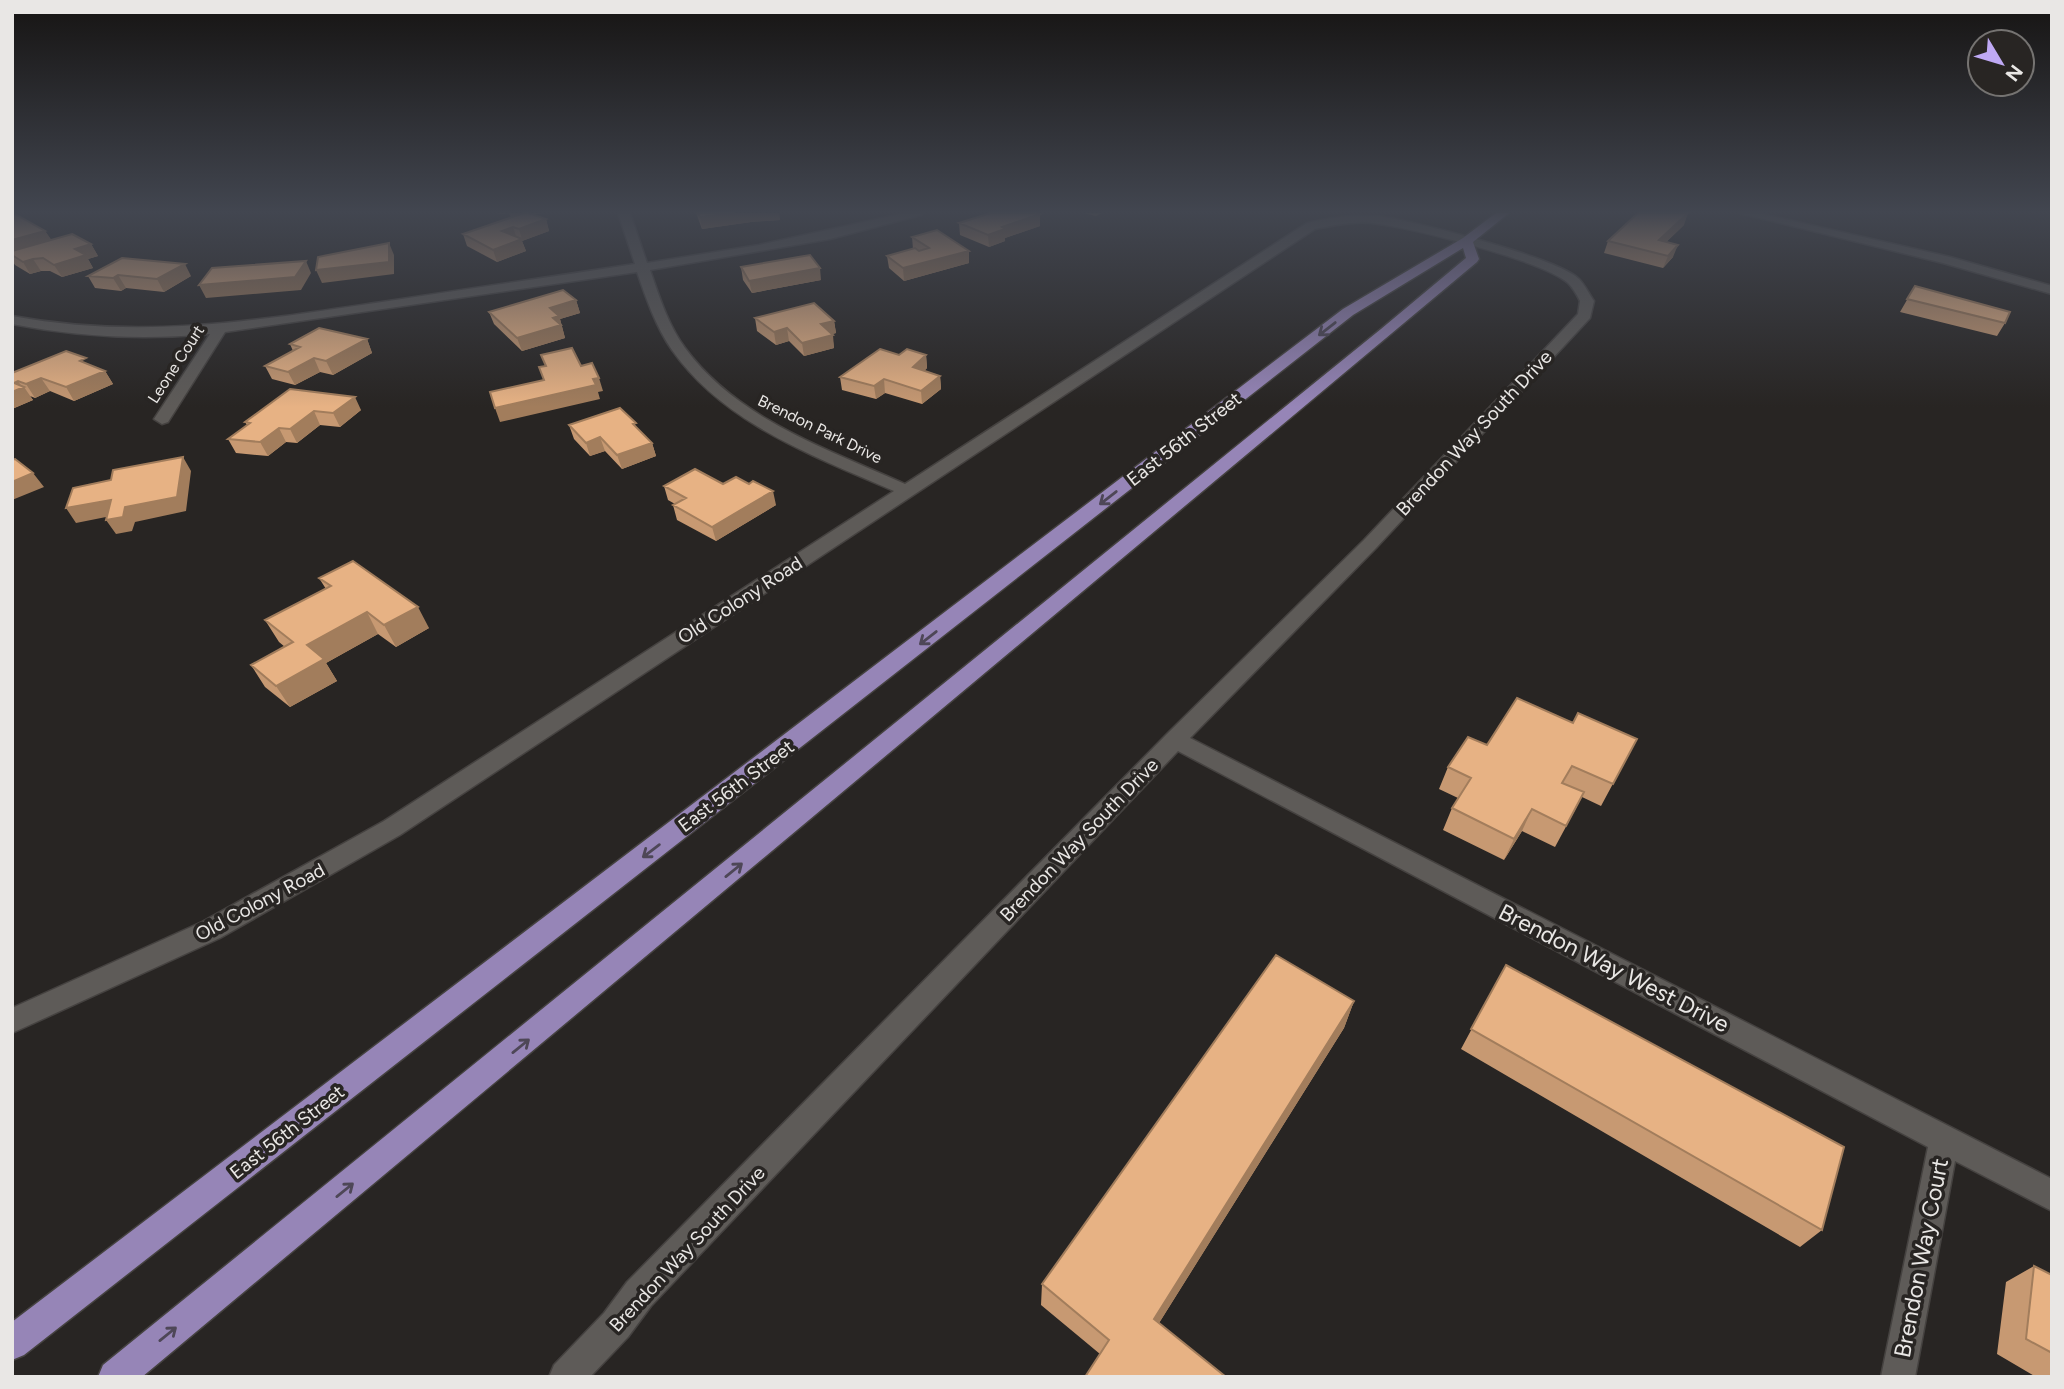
<svg xmlns="http://www.w3.org/2000/svg" width="2064" height="1389" font-family="Figtree,sans-serif">
  <rect width="100%" height="100%" fill="#282523"/>
  <g fill="none" stroke-linecap="round" stroke-linejoin="round">
    <defs>
      <path id="street" d="M618 213H630L647 263 759 245 905 213H923L921 215 830 239 650 270C659 296 668 325 685 348 737 419 827 449 905 484L1307 223C1330 218 1352 214 1376 216 1409 219 1558 258 1579 279 1585 285 1589 294 1594 301L1590 318 1376 548 1190 738 2052 1179V1211L1955 1161 1915 1377H1881L1928 1147 1178 751 651 1306 628 1337 590 1377H549L554 1365 604 1313 627 1282 1167 734 1364 540 1578 314 1580 301C1577 295 1573 288 1568 283 1544 261 1416 229 1379 224 1357 220 1336 225 1315 229L400 835 220 938 12 1033V1008L202 922 384 821 894 491C814 456 724 424 672 350 656 327 646 298 637 272L225 332 168 422 162 424 154 419 210 334C143 340 78 337 12 324V316C141 340 254 321 382 302 466 289 551 277 635 264Z
        M1739 213H1758L1950 257 2052 286V294L1943 263Z"/>
      <path id="primary" d="M1496 213H1509L1473 242 1479 259 1477 262 142 1377H98L103 1365 1381 329 1466 258 1463 248 1353 315 24 1355 12 1360V1322L1343 309 1463 238Z"/>
    </defs>
    <!-- street casing -->
    <use href="#street" stroke="#454240" stroke-width="3"/>
    <!-- primary casing -->
    <use href="#primary" stroke="#454240" stroke-width="3"/>
    <!-- street -->
    <use href="#street" fill="#5e5b58" fill-rule="evenodd"/>
    <!-- primary -->
    <use href="#primary" fill="#9685b7" fill-rule="evenodd"/>
  </g>
  <!-- wall -->
  <path fill="#c79972" d="M498 213H544L532 214 546 219 549 231 522 241 526 251 497 262 467 246 463 234 511 217 509 213 499 214Z
    M696 213H779L780 220 751 222 702 229Z
    M1084 213H1102L1096 216Z
    M12 215 45 231 51 240 91 244 98 256 88 259 93 268 62 277 50 271H41L30 274 15 265 12 260Z
    M959 223 1040 226 1005 238V241L989 247 960 235Z
    M1684 225 1666 242 1673 257 1663 268 1604 253 1608 241Z
    M912 237 969 263 904 281 889 268 887 256 913 249Z
    M741 267 821 280 752 293 743 280Z
    M88 276H191L164 292 126 288 121 291 95 288Z
    M1915 286 2005 323 1997 336 1900 312Z
    M576 300 580 313 560 319 565 338 522 351 494 324 489 312Z
    M755 318 834 321 836 333 832 334 834 348 804 356 789 341 776 345 757 331Z
    M367 339 372 353 333 375 320 372 295 385 272 379 265 366 293 351 290 344Z
    M926 355 927 368 924 371 940 376 941 389 922 404 885 393 876 399 842 390 840 377Z
    M90 365 105 371 113 384 74 401 50 391 35 398 30 396 33 400 12 409V373Z
    M290 389 361 410 340 427 320 425 297 443 286 442 268 456 236 453 228 439 247 425 245 422Z
    M569 425 637 428 652 443 656 456 622 469 605 451 590 456 574 439Z
    M723 484 776 505 716 541 677 520 673 505 675 504 668 500 664 486Z
    M319 578 429 628 396 647 378 634 326 663 337 681 290 707 265 687 251 665 285 647 279 642 265 620 326 589Z
    M1573 723 1637 739 1601 806 1582 797 1555 847 1522 831 1504 860 1443 830 1452 808 1458 798 1439 789 1448 767 1487 745Z
    M1506 965 1822 1230 1800 1247 1461 1049Z
    M1354 1001 1344 1028 1159 1323 1100 1354 1041 1305 1042 1284Z
    M2034 1266 2052 1275V1377H2036L1997 1354 2006 1282Z"/>
  <!-- shaded-wall -->
  <path fill="#a27d5c" d="M498 213H544L511 217 509 213 499 214Z
    M734 213H779L780 220 751 222 702 229 700 217Z
    M1688 213 1684 225 1655 253 1659 240Z
    M1040 214V226L1005 238V241L989 247 988 235 1002 227Z
    M546 219 549 231 522 241 526 251 497 262 493 250 522 239 519 229Z
    M513 227 517 239 502 231Z
    M45 231 53 242 12 255V240Z
    M389 243 394 255V274L322 283 316 270Z
    M91 244 98 256 88 259 93 268 62 277 54 265 75 249Z
    M1678 245 1673 257 1663 268 1668 256Z
    M969 251V263L904 281 903 268Z
    M33 259 41 271 30 274 23 262Z
    M306 261 311 273 301 290 206 298 199 285Z
    M185 264 191 276 164 292 157 279Z
    M820 268 821 280 752 293 749 281Z
    M118 275 126 288 121 291 113 278Z
    M576 300 580 313 560 319 565 338 522 351 517 338 550 308Z
    M834 321 836 333 823 337 821 324Z
    M787 328 789 341 776 345 774 332Z
    M833 335 834 348 804 356 802 343Z
    M367 339 372 353 333 375 326 361Z
    M926 355 927 368 914 381 913 367Z
    M314 358 320 372 295 385 288 372Z
    M105 371 113 384 74 401 66 387Z
    M940 376 941 389 922 404 921 391Z
    M41 378 50 391 35 398 26 384Z
    M599 378 603 391 598 392 600 399 500 422 495 408Z
    M884 379 885 393 876 399 874 386Z
    M18 381 22 387H24L33 400 12 409V392L14 383Z
    M355 397 361 410 340 427 333 413Z
    M314 411 320 425 297 443 290 429Z
    M279 428 286 442 268 456 260 442Z
    M600 437 605 451 590 456 586 443Z
    M652 443 656 456 622 469 617 455Z
    M183 457 191 471 186 511 135 522 132 531 116 534 106 520 125 507Z
    M33 473 44 487 12 500V482Z
    M773 491 776 505 716 541 712 527Z
    M111 500 121 514 76 523 66 508Z
    M418 607 429 628 396 647 384 625Z
    M367 612 378 634 326 663 337 681 290 707 276 686 307 645Z
    M1532 809 1522 831 1504 860 1514 839Z
    M1354 1001 1344 1028 1149 1339 1154 1319Z"/>
  <!-- building -->
  <path fill="#e7b284" stroke="#a27d5c" stroke-width="2" d="M524 213H528L546 219 519 229 513 227 502 231 522 239 493 250 463 234Z
    M698 213H734L700 217Z
    M991 213H1036L1040 214 1002 227 1005 229 988 235 959 223Z
    M1638 213H1688L1659 240 1678 245 1668 256 1608 241Z
    M15 214 45 231 12 240V215Z
    M937 230 969 251 903 268 887 256 915 248 919 251 929 248 912 237Z
    M72 234 91 244 75 249 86 255 54 265 43 258 33 259 23 262 12 255V251Z
    M389 243V262L316 270 318 257Z
    M810 255 820 268 749 281 741 267Z
    M122 258 185 264 157 279 118 275 113 278 88 276Z
    M306 261 295 277 199 285 212 268Z
    M1915 286 2010 312 2005 323 1907 299Z
    M563 290 576 300 550 308 559 316 553 318 561 325 517 338 489 312Z
    M814 303 834 321 821 324 833 335 802 343 787 328 774 332 755 318Z
    M319 328 367 339 326 361 314 358 288 372 265 366 300 347 290 344Z
    M572 348 581 366 592 363 599 378 593 379 596 385 495 408 490 392 544 380 539 367 546 366 541 355Z
    M880 349 899 355 907 349 926 355 913 367 940 376 921 391 884 379 874 386 840 377Z
    M66 351 86 358 80 361 105 371 66 387 41 378 26 384 18 381 14 383 24 387 12 392V373Z
    M290 389 355 397 333 413 314 411 290 429 279 428 260 442 228 439 250 423 245 422Z
    M620 408 636 423 633 424 652 443 617 455 600 437 586 443 569 425Z
    M183 457 177 497 125 507 123 517 106 520 111 500 66 508 73 488 111 480 113 470Z
    M15 459 33 473 12 482V460Z
    M695 469 723 484 736 477 749 484 753 481 773 491 712 527 673 505 686 498 664 486Z
    M353 561 418 607 384 625 367 612 307 645 324 659 276 686 251 665 293 642 265 620 331 586 319 578Z
    M1517 698 1573 723 1578 713 1637 739 1613 784 1572 766 1562 783 1584 792 1566 826 1532 809 1514 839 1452 808 1471 778 1448 767 1468 737 1487 745Z
    M1276 955 1354 1001 1154 1319 1226 1377H1085L1109 1340 1042 1284Z
    M1506 965 1844 1147 1822 1230 1471 1029Z
    M2034 1266 2052 1275V1353L2026 1339Z"/>
  <!-- one-way arrows -->
  <defs><path id="oneway-shaft" d="M-6 0H5M1.5-3L5.5 0L1.5 3" fill="none" stroke-width="1.6" stroke-linecap="round" stroke-linejoin="round" transform="scale(1.75)"/></defs>
  <g stroke="#4e4757">
    <use href="#oneway-shaft" transform="translate(1327 329) rotate(142)"/>
    <use href="#oneway-shaft" transform="translate(1108 498) rotate(142)"/>
    <use href="#oneway-shaft" transform="translate(928 638) rotate(142)"/>
    <use href="#oneway-shaft" transform="translate(651 851) rotate(143)"/>
    <use href="#oneway-shaft" transform="translate(734 870) rotate(-39)"/>
    <use href="#oneway-shaft" transform="translate(521 1046) rotate(-39)"/>
    <use href="#oneway-shaft" transform="translate(345 1190) rotate(-39)"/>
    <use href="#oneway-shaft" transform="translate(168 1334) rotate(-39)"/>
  </g>
  <!-- sky -->
  <linearGradient id="sky" x2="0" y2="1"><stop stop-color="#161413"/><stop offset="0.52" stop-color="#424650"/><stop offset="1" stop-color="#424650" stop-opacity="0"/></linearGradient>
  <rect width="2064" height="407" fill="url(#sky)"/>
  <g text-anchor="middle" dominant-baseline="central" stroke-width="7" stroke-linejoin="round" paint-order="stroke">
    <!-- far-street labels -->
    <g font-size="16" fill="#e9e7e5" stroke="#282523">
      <text transform="translate(176 364) rotate(-57)">Leone Court</text>
      <text transform="translate(820 429) rotate(26)">Brendon Park Drive</text>
    </g>
    <!-- street labels -->
    <g font-size="19" fill="#e9e7e5" stroke="#282523">
      <text transform="translate(1474 433) rotate(-47)">Brendon Way South Drive</text>
      <text transform="translate(1184 439) rotate(-38)">East 56th Street</text>
      <text transform="translate(740 600) rotate(-33)">Old Colony Road</text>
      <text transform="translate(736 786) rotate(-37)">East 56th Street</text>
      <text transform="translate(1079 840) rotate(-46)">Brendon Way South Drive</text>
      <text transform="translate(260 902) rotate(-28)">Old Colony Road</text>
      <text transform="translate(287 1132) rotate(-38)">East 56th Street</text>
      <text transform="translate(687 1249) rotate(-47)">Brendon Way South Drive</text>
    </g>
    <!-- near-street labels -->
    <g font-size="23" fill="#e9e7e5" stroke="#282523">
      <text transform="translate(1614 968) rotate(27)">Brendon Way West Drive</text>
      <text transform="translate(1921 1258) rotate(-79)">Brendon Way Court</text>
    </g>
  </g>
  <!-- border -->
  <rect width="2064" height="1389" fill="none" stroke="#e9e7e5" stroke-width="28"/>
  <!-- north arrow -->
  <g transform="translate(2001 63) rotate(128)"><circle r="33" fill="#282523" stroke="#757371" stroke-width="2"/>
  <path d="M0-5L12 26L0 18L-12 26Z" fill="#bfa9f4"/>
  <text y="-10" font-size="19" font-weight="bold" text-anchor="middle" fill="#e9e7e5">N</text>
  </g>
</svg>
